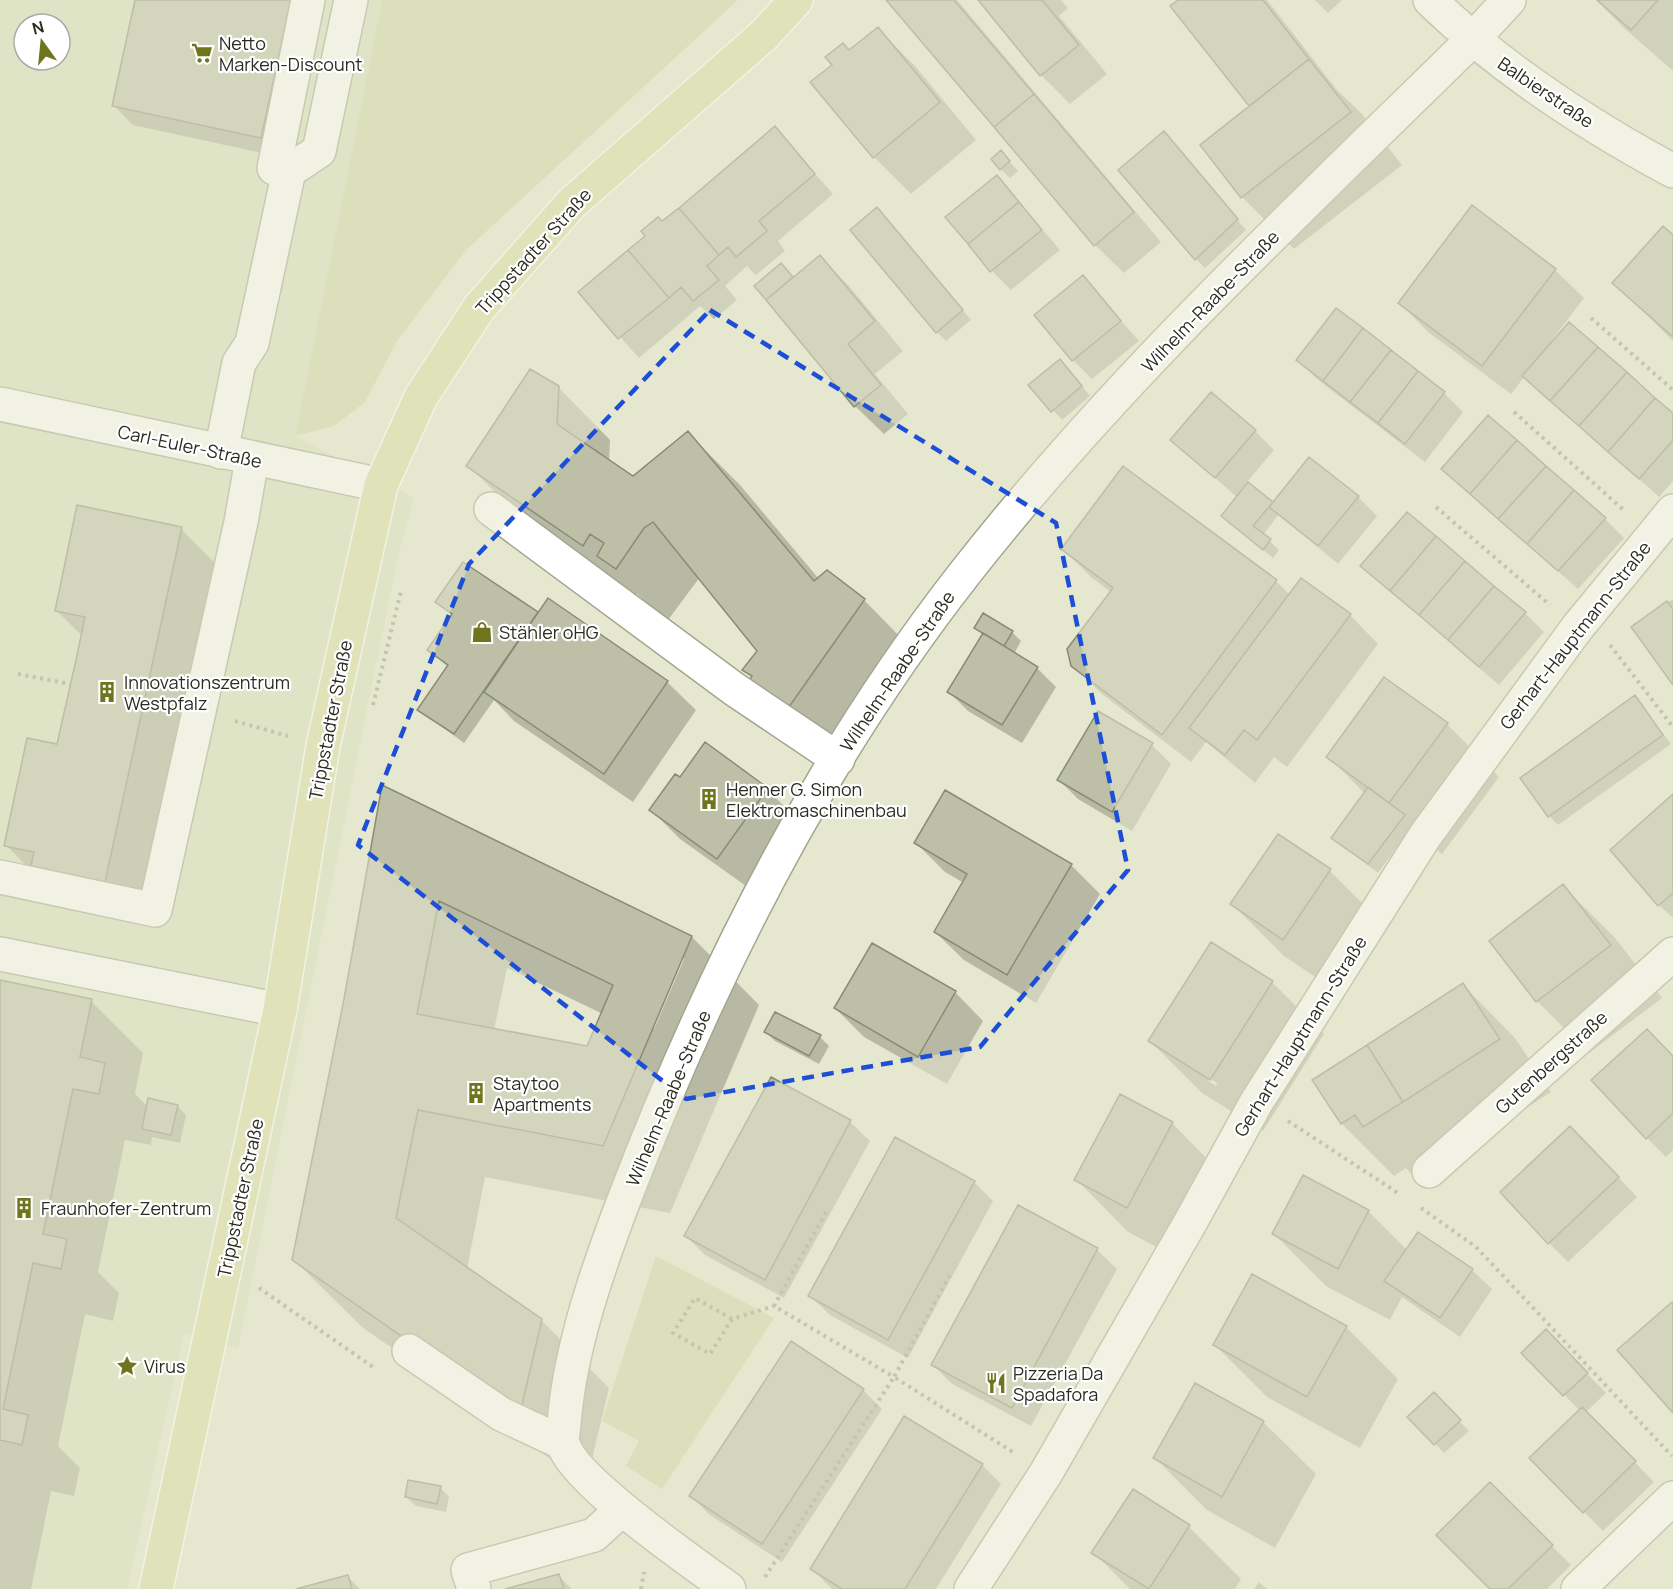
<svg xmlns="http://www.w3.org/2000/svg" width="1673" height="1589" font-family="Manrope,sans-serif">
  <rect width="100%" height="100%" fill="#e5e8ce"/>
  <!-- built -->
  <path fill="#dadfbd" fill-rule="evenodd" d="M0 0H382L295 436 414 498 397 561 238 1348 184 1333 127 1589H0ZM24 24H60V60H24Z"/>
  <!-- green -->
  <path fill="#cfd5a5" d="M382 0H738L466 250 397 341 365 402 334 426 295 436Z
    M656 1256 774 1318 662 1489 626 1466 639 1441 602 1421Z"/>
  <!-- shadow -->
  <path fill="#0003" fill-rule="evenodd" d="M137 0H314L280 157 133 125 114 106Z
    M888 0H957L1161 242 1124 273 1095 245Z
    M979 0H1061L1068 8 1059 16 1107 74 1070 104 1041 75Z
    M1180 0H1267L1337 90 1361 113 1402 165 1294 249 1242 197 1251 106 1172 7Z
    M1315 0H1342L1328 13Z
    M1596 0H1673V71L1623 27Z
    M878 29 915 66 976 140 911 194 874 157 849 52Z
    M775 128 833 194 778 241 785 251 756 275 747 266 725 286 737 300 714 319 700 306 639 358 580 292Z
    M1173 142 1246 230 1205 268 1196 259Z
    M1001 152 1018 171 1010 178 1001 169Z
    M997 177 1060 250 1011 290 992 271Z
    M1473 207 1555 270 1584 298 1552 340 1673 415V481L1659 497 1525 376 1511 394 1428 332 1400 303Z
    M886 218 971 320 946 341 937 332Z
    M1673 237V341L1615 283Z
    M820 257 849 286 903 351 875 374 908 414 884 434 855 406 756 286 790 275 794 279Z
    M1082 277 1139 341 1092 379 1073 360Z
    M1298 360 1444 393 1463 412 1425 462 1317 379Z
    M1069 370 1090 396 1062 420 1030 385Z
    M558 387 610 440 609 462 633 478 688 433 740 485 819 579 827 572 864 600 916 653 837 765 744 669 759 651 700 577 668 620 637 594 635 597 520 517 468 465Z
    M1255 431 1274 450 1247 482 1273 504 1310 459 1358 497 1377 516 1338 564 1279 514 1263 535 1279 550 1273 558 1223 516 1238 498 1172 440Z
    M1443 469 1605 519 1624 538 1578 589Z
    M181 529 218 566 142 919 43 883 6 845 58 746 82 636 56 610Z
    M1063 549 1276 581 1290 595 1350 615 1378 644 1287 767 1274 757 1255 783 1206 742 1191 762 1102 694 1072 665 1112 593 1092 578Z
    M464 564 539 615 667 682 696 710 633 802 514 721 494 700 464 743 419 710 448 667 429 650 453 616 437 602Z
    M1362 566 1525 613 1544 632 1499 685Z
    M1673 599V683L1633 627Z
    M976 627 1012 632 1021 641 1014 654 1037 668 1056 687 1022 743 968 711 949 692 983 635Z
    M1634 697 1671 744 1558 825 1549 816Z
    M1447 724 1499 777 1442 854 1409 830 1378 873 1333 838 1365 794 1328 756Z
    M705 744 767 789 796 818 746 886 680 839 651 810 680 780Z
    M1152 745 1171 764 1132 831 1078 799 1059 780Z
    M383 787 692 937 759 1005 670 1213 485 1177 467 1269 541 1320 609 1388 586 1484 362 1327 294 1260 346 1000ZM682 958 684 959 654 1029 652 1027ZM507 968 603 1014 588 1048 494 1030Z
    M1673 796V918L1659 905Z
    M1279 836 1330 871 1382 923 1336 991 1284 956 1232 904Z
    M916 843 1071 865 1100 894 1036 1003 964 960 935 932 964 883 945 872Z
    M1563 886 1615 938 1662 998 1589 1053 1537 1001Z
    M0 982 91 1001 143 1053 135 1094 148 1107 177 1106 186 1115 180 1143 152 1137 151 1145 125 1140 98 1272 119 1293 113 1321 85 1314 58 1446 80 1468 74 1496 51 1491 31 1589H0Z
    M1272 982 1324 1034 1263 1131 1202 1093 1150 1041ZM1208 1077 1217 1083 1216 1086 1208 1081Z
    M1463 985 1515 1038 1551 1092 1416 1179 1406 1168 1394 1176 1342 1124 1315 1080Z
    M955 992 983 1021 947 1084 864 1037 835 1008Z
    M766 1032 820 1037 829 1046 819 1064 775 1041Z
    M1673 1057V1150L1666 1157 1647 1138Z
    M772 1079 850 1122 870 1141 784 1298 705 1255 686 1236Z
    M1172 1123 1224 1176 1179 1259 1128 1232 1076 1179Z
    M1590 1147 1637 1197 1568 1262 1549 1243Z
    M974 1182 993 1201 908 1358 830 1315 810 1296Z
    M1019 1207 1097 1250 1117 1269 1031 1426 952 1384 933 1365Z
    M1368 1211 1407 1250 1418 1234 1472 1270 1492 1289 1460 1337 1402 1297 1390 1320 1326 1286 1273 1233Z
    M1346 1327 1398 1379 1360 1448 1267 1397 1215 1345Z
    M1565 1351 1606 1393 1586 1412 1654 1482 1603 1531 1531 1458 1580 1411 1524 1353Z
    M1196 1385 1263 1422 1316 1474 1275 1548 1207 1510 1155 1458Z
    M863 1390 882 1409 782 1562 710 1515 691 1496Z
    M1433 1394 1469 1431 1444 1453 1409 1417Z
    M982 1465 1001 1484 936 1589H832L812 1569Z
    M1490 1484 1571 1565 1547 1589H1492Z
    M440 1487 449 1497 446 1512 416 1506 406 1497Z
    M1133 1491 1189 1527 1241 1579 1235 1589H1130L1093 1552Z
    M559 1576 572 1589H511Z
    M348 1577 360 1589H302Z
    M1259 1582 1267 1589H1254Z"/>
  <!-- building -->
  <path fill="#bdc0a7" stroke="#898c74" stroke-width="1.5" fill-rule="evenodd" d="M135 0H291L261 138 112 106Z
    M886 0H954L1034 94 994 127Z
    M978 0H1042L1079 45 1040 76Z
    M1178 0H1263L1309 59 1249 106 1170 6Z
    M1597 0H1658L1631 30Z
    M878 27 940 102 873 158 810 82 832 65 825 57 843 43 849 50Z
    M1309 59 1351 112 1241 198 1200 145Z
    M1034 94 1134 212 1094 246 994 127Z
    M775 126 815 174 759 221 767 231 736 257 728 247 719 255 679 208Z
    M1164 131 1238 219 1195 260 1118 170Z
    M1001 150 1010 161 1000 170 991 159Z
    M997 175 1019 202 968 244 945 217Z
    M1019 202 1042 230 990 272 968 244Z
    M1472 205 1556 269 1482 366 1398 303Z
    M877 207 963 310 936 333 850 230Z
    M679 208 719 255 707 266 719 280 693 301 681 287 669 298 628 250 645 236 641 231 658 217 662 221Z
    M1663 226 1673 235V337L1612 283Z
    M628 250 669 298 618 339 578 292Z
    M820 255 875 321 848 344 881 385 854 407 766 300Z
    M781 263 793 277 766 300 754 286Z
    M1083 275 1121 321 1072 361 1034 315Z
    M1336 308 1363 328 1323 381 1296 360Z
    M1569 322 1598 347 1550 401 1522 376Z
    M1363 328 1391 350 1350 402 1323 381Z
    M1598 347 1627 372 1579 426 1550 401Z
    M1391 350 1418 371 1378 423 1350 402Z
    M1060 359 1082 386 1051 412 1028 385Z
    M530 369 559 386 557 424 633 476 688 431 814 581 827 570 865 599 784 714 745 686 752 676 742 670 757 651 653 522 644 528 616 569 597 556 604 543 590 534 583 546 466 466Z
    M1418 371 1445 392 1405 444 1378 423Z
    M1627 372 1655 398 1608 452 1579 426Z
    M1211 392 1256 430 1215 478 1170 440Z
    M1655 398 1673 413V440L1639 479 1608 452Z
    M1488 415 1517 440 1470 494 1441 469Z
    M1517 440 1546 466 1498 519 1470 494Z
    M1309 457 1359 496 1318 546 1269 507Z
    M1123 466 1277 580 1162 735 1071 666 1067 649 1113 588 1061 549Z
    M1546 466 1574 490 1527 544 1498 519Z
    M1248 482 1273 502 1253 526 1271 539 1263 550 1221 516Z
    M1574 490 1606 518 1558 571 1527 544Z
    M77 505 182 527 105 882 31 866 34 852 4 846 27 738 57 744 76 660 85 617 55 611Z
    M1407 512 1436 536 1390 591 1360 566Z
    M1436 536 1465 561 1419 615 1390 591Z
    M1465 561 1494 586 1448 640 1419 615Z
    M463 562 538 612 454 734 417 710 448 665 427 650 452 614 435 602Z
    M1301 578 1351 614 1257 740 1244 730 1225 755 1189 728Z
    M1494 586 1526 612 1479 667 1448 640Z
    M548 598 668 681 604 774 484 692Z
    M1667 601 1673 609V685L1631 627Z
    M983 613 1013 631 1004 646 974 628Z
    M983 633 1038 667 1002 725 947 692Z
    M1384 677 1448 723 1389 803 1326 757Z
    M1635 695 1663 735 1548 817 1520 778Z
    M1098 711 1153 743 1112 812 1057 780Z
    M705 742 768 788 717 859 649 810 675 774 680 777Z
    M382 785 692 936 603 1146 418 1110 396 1218 542 1319 519 1418 292 1260 344 999ZM439 901 613 985 587 1046 417 1014Z
    M1368 787 1405 815 1368 864 1331 838Z
    M945 790 1072 864 1007 975 934 932 967 874 914 843Z
    M1673 794V893L1658 906 1610 850Z
    M1278 834 1331 869 1283 940 1230 904Z
    M1563 884 1611 945 1536 1002 1489 941Z
    M1211 942 1273 981 1210 1080 1148 1041Z
    M872 943 956 991 918 1057 834 1008Z
    M0 980 92 999 80 1057 105 1063 99 1094 73 1089 43 1234 67 1239 61 1269 33 1263 3 1409 28 1415 22 1445 0 1440Z
    M1463 983 1500 1039 1403 1102 1367 1045Z
    M775 1012 821 1035 809 1056 764 1032Z
    M1647 1029 1673 1056V1113L1646 1139 1591 1080Z
    M1367 1045 1403 1102 1363 1127 1355 1115 1341 1124 1312 1080Z
    M771 1077 851 1120 765 1280 684 1236Z
    M1120 1094 1173 1122 1127 1208 1074 1180Z
    M148 1098 178 1105 171 1135 142 1129Z
    M1570 1126 1619 1177 1548 1244 1500 1192Z
    M895 1137 975 1181 888 1340 808 1296Z
    M1303 1175 1369 1210 1338 1269 1272 1234Z
    M1018 1205 1098 1248 1012 1408 931 1365Z
    M1418 1232 1473 1269 1440 1318 1384 1281Z
    M1252 1274 1347 1326 1307 1397 1213 1345Z
    M1672 1302H1673V1413L1617 1350Z
    M1546 1329 1588 1373 1563 1396 1521 1353Z
    M791 1341 864 1389 762 1544 689 1496Z
    M1195 1383 1264 1421 1222 1497 1153 1458Z
    M1434 1392 1461 1420 1434 1445 1407 1417Z
    M1582 1407 1636 1461 1583 1513 1529 1458Z
    M904 1416 983 1464 905 1589H842L810 1569Z
    M408 1480 441 1486 437 1504 405 1497Z
    M1490 1482 1553 1545 1508 1589H1490L1436 1535Z
    M1133 1489 1190 1525 1149 1589 1091 1553Z
    M559 1574 564 1589H505Z
    M348 1575 352 1589H296Z"/>
  <g fill="none" stroke-linecap="round" stroke-linejoin="round">
    <defs>
      <path id="minor" d="M1430 0C1501 69 1586 124 1673 171
        M274 168 308 0
        M0 404 381 485
        M221 452 239 363 252 343 289 171 319 151 351 0
        M491 509 734 689 838 759
        M0 877 155 910 241 522 252 459
        M0 954 280 1010
        M1429 1171 1673 954
        M409 1351 501 1414 563 1443
        M474 1589 468 1570 594 1535 622 1509
        M729 1589C695 1564 572 1480 563 1443 561 1437 564 1430 564 1424 570 1348 597 1271 624 1200 708 980 819 759 965 573 1116 380 1297 212 1472 40L1509 0
        M971 1589 1046 1473 1190 1223 1256 1103 1425 836 1577 628 1673 511
        M1578 1589 1673 1498"/>
      <path id="major" d="M156 1589 280 1010 323 746 381 485 421 397 479 308 572 203 763 36 796 0"/>
    </defs>
    <!-- minor casing -->
    <use href="#minor" stroke="#a3a68d" stroke-width="36"/>
    <!-- major casing -->
    <use href="#major" stroke="#fff" stroke-width="36"/>
    <!-- path -->
    <path stroke="#9a9c88" stroke-width="4" stroke-dasharray="3 4.5" stroke-linecap="butt" d="M1591 318 1673 390
      M1514 412 1626 512
      M1436 507 1550 605
      M1610 645 1673 727
      M18 674 70 684
      M144 700 163 704
      M373 705 401 591
      M235 721 288 736
      M1288 1121 1398 1193
      M1421 1208 1476 1247 1672 1456
      M826 1212 774 1306 894 1377 950 1275
      M259 1288 376 1369
      M732 1319 695 1298 673 1333 710 1354 732 1319 774 1306
      M765 1577 894 1377 1016 1454
      M641 1589 644 1572"/>
    <!-- minor -->
    <use href="#minor" stroke="#fff" stroke-width="33"/>
    <!-- major -->
    <use href="#major" stroke="#d9dea2" stroke-width="33"/>
  </g>
  <!-- marked area -->
  <path d="M0 0H1673V1589H0ZM710 310 1056 523 1128 870 980 1047 686 1099 358 845 469 564Z" fill="#e5e8ce" fill-opacity=".55" fill-rule="evenodd"/>
  <path fill="none" stroke="#1d4ed8" stroke-width="4.5" stroke-dasharray="12 8" stroke-linejoin="round" d="M710 310 1056 523 1128 870 980 1047 686 1099 358 845 469 564Z"/>
  <!-- icons -->
  <defs>
    <symbol id="supermarket-bare" viewBox="-9 -9 18 18"><path d="M-6-5.5h2.5l.6 2H6L4.5 2H-2.5L-4.4-4H-6ZM-1.5 3.2a1.3 1.3 0 1 0 .1 0ZM3 3.2a1.3 1.3 0 1 0 .1 0Z" fill="#6f751d" stroke="#fff" stroke-width="2.5" paint-order="stroke"/></symbol>
    <symbol id="shop-bare" viewBox="-9 -9 18 18"><path d="M-5-2.5h2.3a2.7 3.5 0 0 1 5.4 0H5L5.5 6h-11ZM-1.5-2.5h3a1.5 2.3 0 0 0-3 0Z" fill="#6f751d" stroke="#fff" stroke-width="2.5" paint-order="stroke"/></symbol>
    <symbol id="building-bare" viewBox="-9 -9 18 18"><path d="M-4-6H4V6H1V3H-1V6H-4ZM-2.5-4.3h1.7v1.8h-1.7ZM.8-4.3h1.7v1.8H.8ZM-2.5-1h1.7V.8h-1.7ZM.8-1h1.7V.8H.8Z" fill="#6f751d" stroke="#fff" stroke-width="2.5" paint-order="stroke"/></symbol>
    <symbol id="sight-bare" viewBox="-9 -9 18 18"><path d="M0-6L1.8-2.2L6-1.7L2.9 1.2L3.7 5.4L0 3.3L-3.7 5.4L-2.9 1.2L-6-1.7L-1.8-2.2Z" fill="#6f751d" stroke="#fff" stroke-width="2.5" paint-order="stroke"/></symbol>
    <symbol id="restaurant-bare" viewBox="-9 -9 18 18"><path d="M-5-6h1v4h1v-4h1v4h1v-4h1v5L-1.5 .5V6h-2V.5L-5-1ZM5-6V6H3V1.5H1.5Q1.5-4 5-6Z" fill="#6f751d" stroke="#fff" stroke-width="2.5" paint-order="stroke"/></symbol>
  </defs>
  <g fill-rule="evenodd">
    <use href="#supermarket-bare" x="187" y="38" width="30" height="30"/>
    <use href="#shop-bare" x="467" y="617" width="30" height="30"/>
    <use href="#building-bare" x="92" y="677" width="30" height="30"/>
    <use href="#building-bare" x="694" y="784" width="30" height="30"/>
    <use href="#building-bare" x="461" y="1078" width="30" height="30"/>
    <use href="#building-bare" x="9" y="1193" width="30" height="30"/>
    <use href="#sight-bare" x="112" y="1351" width="30" height="30"/>
    <use href="#restaurant-bare" x="981" y="1368" width="30" height="30"/>
  </g>
  <g text-anchor="middle" dominant-baseline="central" stroke-width="4.5" stroke-linejoin="round" paint-order="stroke">
    <!-- poi labels -->
    <g font-size="18" fill="#2b2c22" stroke="#fff" text-anchor="start">
      <text x="219" y="43">Netto<tspan x="219" dy="21">Marken-Discount</tspan></text>
      <text x="499" y="632">Stähler oHG</text>
      <text x="124" y="682">Innovationszentrum<tspan x="124" dy="21">Westpfalz</tspan></text>
      <text x="726" y="789">Henner G. Simon<tspan x="726" dy="21">Elektromaschinenbau</tspan></text>
      <text x="493" y="1083">Staytoo<tspan x="493" dy="21">Apartments</tspan></text>
      <text x="41" y="1208">Fraunhofer-Zentrum</text>
      <text x="144" y="1366">Virus</text>
      <text x="1013" y="1373">Pizzeria Da<tspan x="1013" dy="21">Spadafora</tspan></text>
    </g>
    <!-- street labels -->
    <g font-size="18" fill="#2b2c22" stroke="#fff">
      <text transform="translate(1546 92) rotate(34)">Balbierstraße</text>
      <text transform="translate(533 251) rotate(-48)">Trippstadter Straße</text>
      <text transform="translate(1210 301) rotate(-46)">Wilhelm-Raabe-Straße</text>
      <text transform="translate(190 446) rotate(12)">Carl-Euler-Straße</text>
      <text transform="translate(1575 635) rotate(-52)">Gerhart-Hauptmann-Straße</text>
      <text transform="translate(897 671) rotate(-56)">Wilhelm-Raabe-Straße</text>
      <text transform="translate(330 720) rotate(-79)">Trippstadter Straße</text>
      <text transform="translate(1300 1036) rotate(-58)">Gerhart-Hauptmann-Straße</text>
      <text transform="translate(1551 1062) rotate(-42)">Gutenbergstraße</text>
      <text transform="translate(668 1098) rotate(-67)">Wilhelm-Raabe-Straße</text>
      <text transform="translate(240 1198) rotate(-78)">Trippstadter Straße</text>
    </g>
  </g>
  <!-- north arrow -->
  <g transform="translate(42 42) rotate(345)"><circle r="28" fill="#ffffff" stroke="#aaaba7" stroke-width="1.5"/>
  <path d="M0-4.5L10 22L0 15L-10 22Z" fill="#6f751d"/>
  <text y="-9" font-size="16" font-weight="bold" text-anchor="middle" fill="#2b2c22">N</text>
  </g>
</svg>
